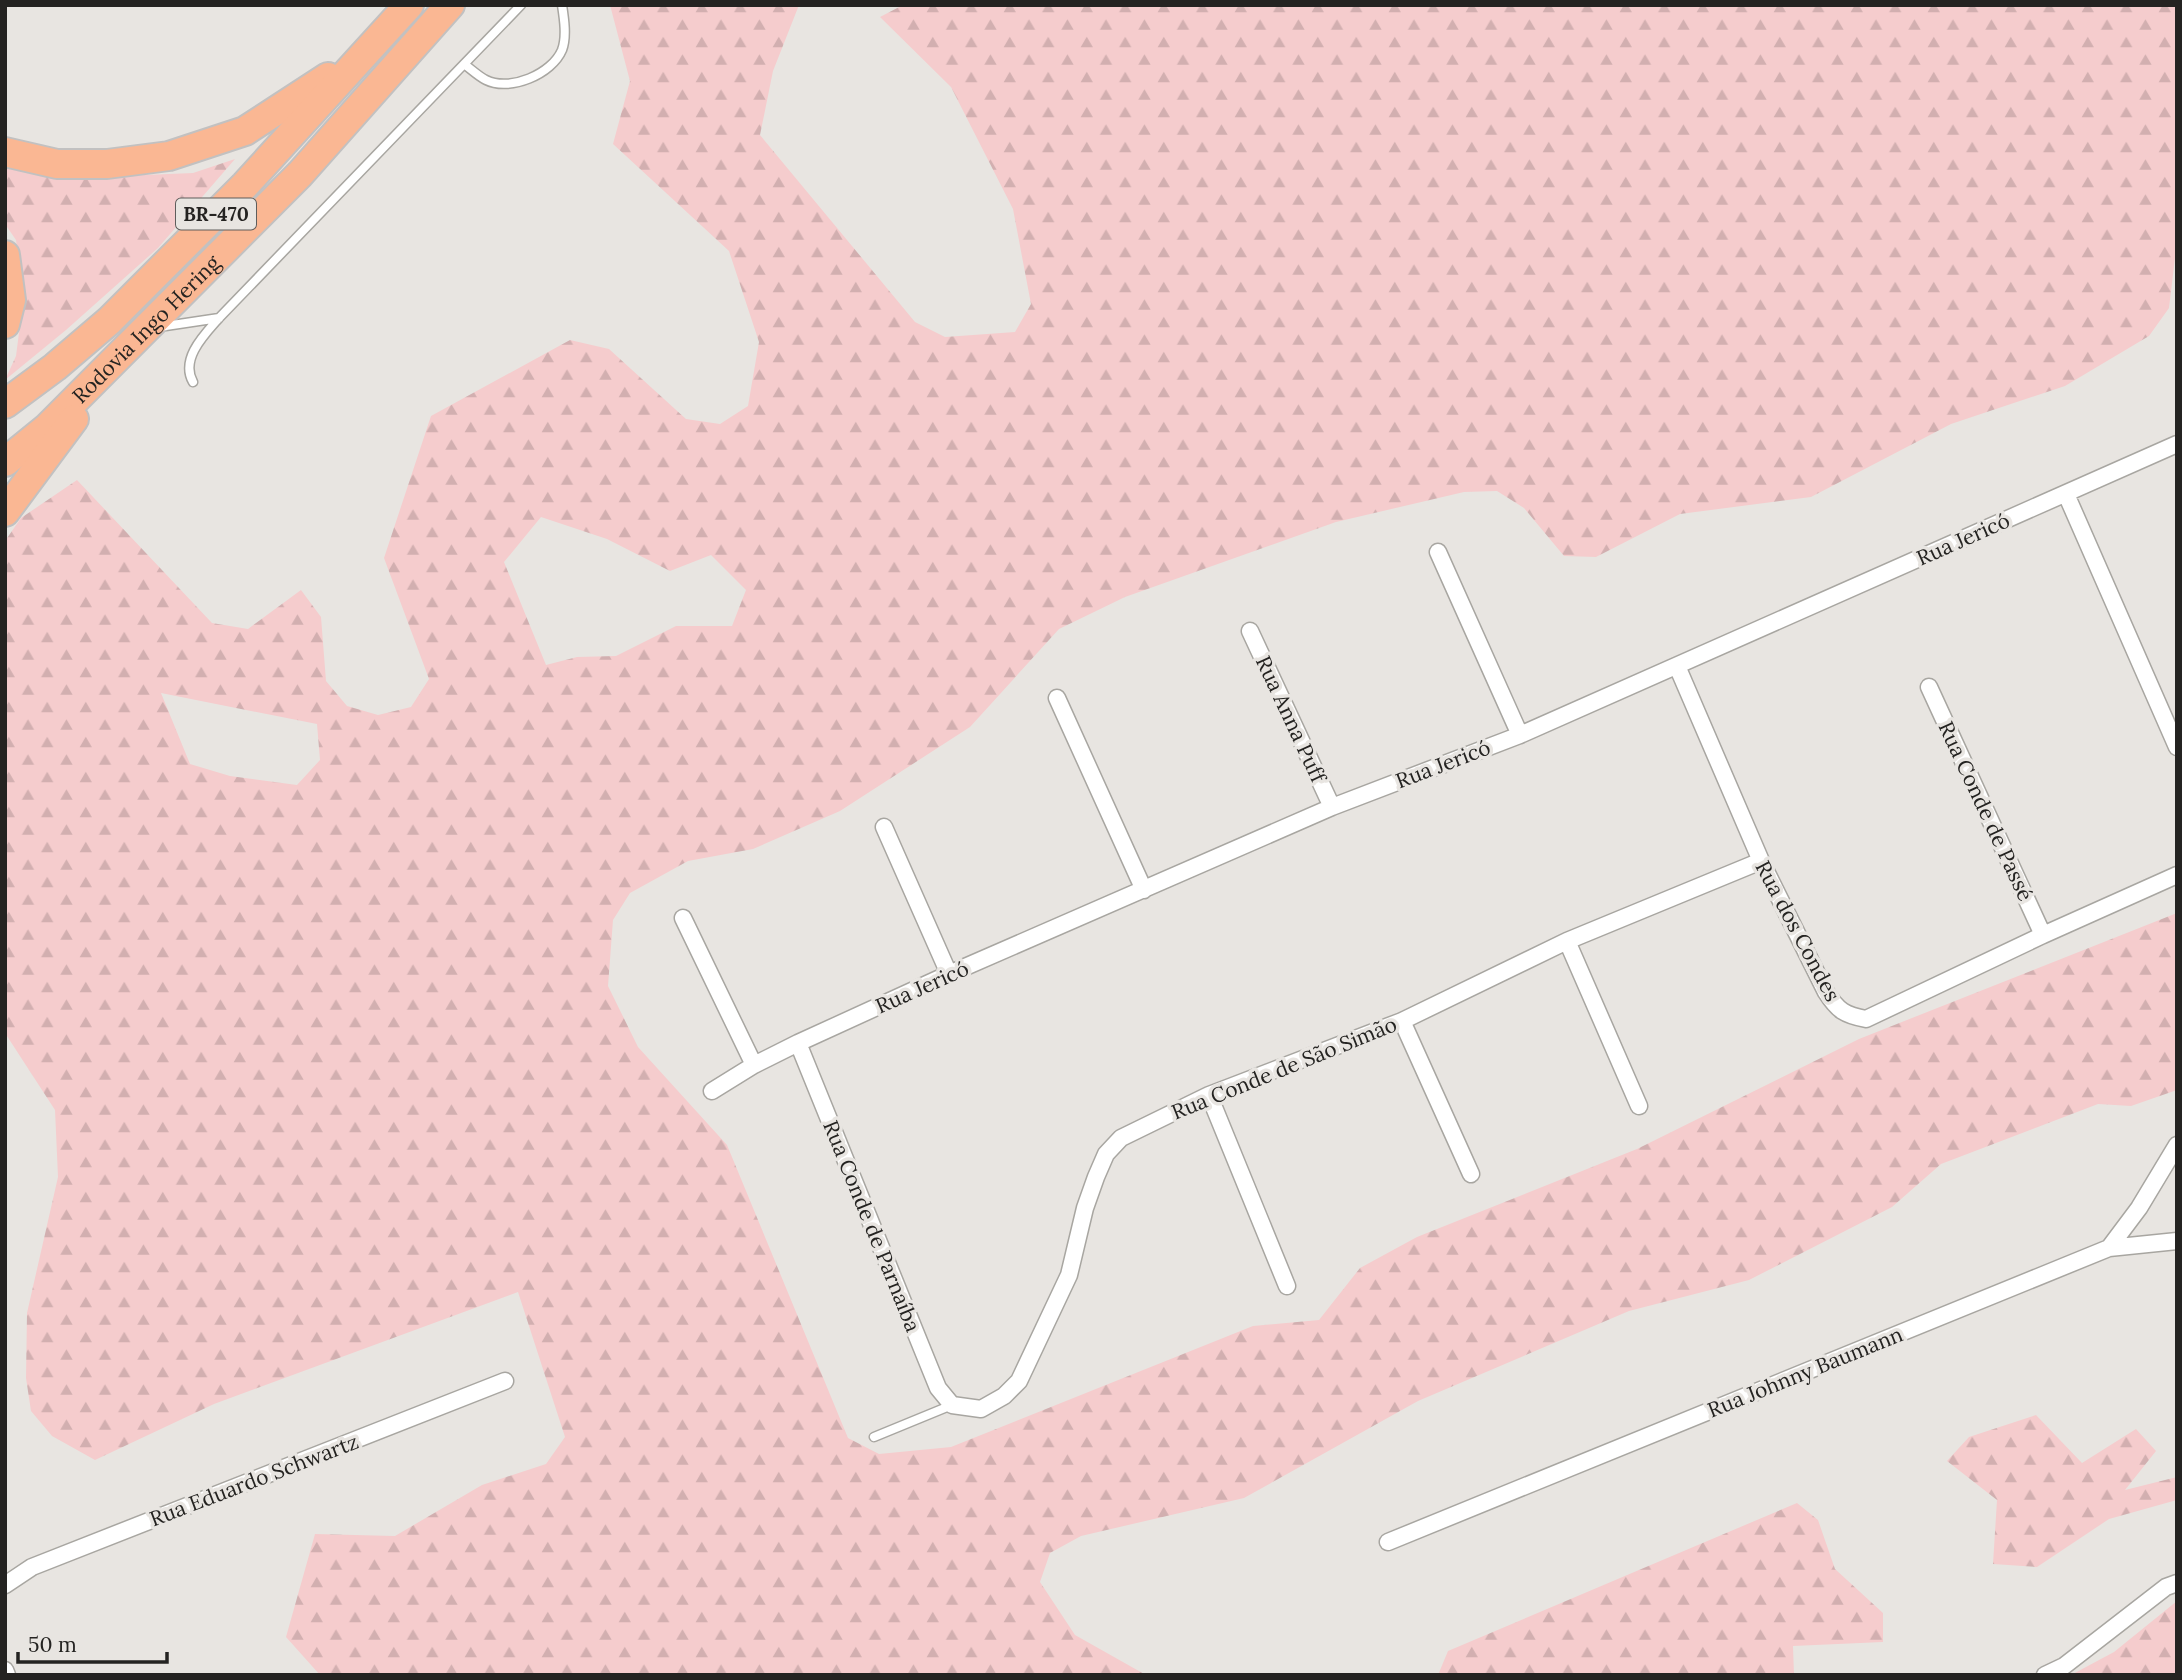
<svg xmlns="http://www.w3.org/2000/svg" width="2182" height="1680" font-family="Lora,serif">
  <defs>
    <pattern id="forest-firs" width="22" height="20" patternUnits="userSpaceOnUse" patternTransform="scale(1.75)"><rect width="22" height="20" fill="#f5cccd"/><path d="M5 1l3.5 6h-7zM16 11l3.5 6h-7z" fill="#d2afb0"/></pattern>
  </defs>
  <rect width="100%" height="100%" fill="#e8e5e1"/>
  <!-- forest -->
  <path fill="url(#forest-firs)" fill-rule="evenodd" d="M610 5H799L773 71 760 135 915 322 945 337 1015 332 1031 304 1013 209 951 87 880 17 903 5H2177V241L2169 308 2149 336 2065 386 1951 424 1811 497 1680 514 1596 557 1564 556 1524 508 1497 491 1464 492 1336 522 1125 597 1059 629 970 727 840 811 753 849 688 861 630 893 613 920 608 986 638 1047 727 1145 848 1438 879 1454 951 1447 1253 1326 1319 1320 1360 1268 1417 1237 1637 1149 1859 1039 2177 913V1090L2131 1106 2098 1104 1941 1164 1892 1207 1749 1280 1629 1311 1418 1401 1244 1498 1081 1536 1050 1553 1040 1582 1075 1635 1146 1675H320L286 1637 315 1534 395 1536 482 1485 546 1464 565 1437 518 1292 214 1404 95 1460 52 1436 31 1411 26 1378 27 1313 58 1177 55 1110 5 1033V541L21 518 77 480 212 623 248 629 301 590 321 617 326 681 347 706 378 715 411 707 429 679 384 558 431 416 570 340 609 349 686 419 720 424 748 406 759 342 729 251 613 144 630 81ZM541 517 607 539 670 571 711 555 746 590 732 626H676L616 656 577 657 546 665 504 562ZM161 693 317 724 320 760 297 785 230 776 190 764Z
    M235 159 158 248 66 330 5 380 16 356 24 294 16 240 5 224V164L72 178 193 173Z
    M2036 1415 2082 1463 2136 1429 2156 1451 2125 1490 2177 1477V1500L2109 1519 2037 1567 1993 1564 1997 1500 1947 1461 1969 1437Z
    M1797 1503 1818 1520 1835 1569 1883 1613V1642L1793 1646 1794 1675H1438L1448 1651Z
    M2177 1601V1675H2071L2114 1652Z"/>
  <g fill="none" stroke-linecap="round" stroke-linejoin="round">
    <defs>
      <path id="service" d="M464 64C471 69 478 76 486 80 510 92 552 74 562 50 567 37 564 18 562 5
        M159 327 219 318
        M193 382C180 359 204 335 219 318L521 5
        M874 1437 952 1405"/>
      <path id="minor" d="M2066 494 2177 747
        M1438 552 1520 735
        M1250 631 1332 807
        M1677 666 1761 861 1826 992C1838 1011 1845 1015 1866 1019L2043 935 2177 875
        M1929 687 2043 935
        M1057 698 1144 890
        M884 827 949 974
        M683 918 754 1065
        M1567 941 1639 1106
        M1402 1021 1471 1174
        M798 1043 938 1388 952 1405 981 1409 1004 1396 1019 1381 1069 1275 1085 1208 1096 1177 1106 1154 1121 1138 1209 1095 1402 1021 1567 941 1761 861
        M712 1091 754 1065 798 1043 949 974 1332 807 1520 735 2177 444
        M1209 1095 1287 1286
        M2109 1248 2177 1241
        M1388 1542 2109 1248 2139 1208 2177 1145
        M5 1585 32 1567 505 1381
        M5 1670 7 1675
        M2045 1675 2064 1666 2166 1587 2177 1583"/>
      <g id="motorway">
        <path d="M5 152 57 164H107L169 156 245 131 328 77"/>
        <path d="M5 255 11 300 5 324"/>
        <path d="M5 404 55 367 109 321 245 185 409 5"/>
        <path id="s1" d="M5 462 47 428 300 174 450 5"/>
        <path d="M5 512 74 419"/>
      </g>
    </defs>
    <!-- service casing -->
    <use href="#service" stroke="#a8a6a1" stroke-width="11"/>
    <!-- minor casing -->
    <use href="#minor" stroke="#a8a6a1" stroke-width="19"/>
    <!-- motorway casing -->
    <use href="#motorway" stroke="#c2c1c1" stroke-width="32"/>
    <!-- service -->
    <use href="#service" stroke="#fff" stroke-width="8"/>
    <!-- minor -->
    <use href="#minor" stroke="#fff" stroke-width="16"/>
    <!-- motorway -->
    <use href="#motorway" stroke="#fab793" stroke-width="28"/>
  </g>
  <g text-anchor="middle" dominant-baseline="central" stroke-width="7" stroke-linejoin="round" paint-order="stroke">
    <!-- shield labels -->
    <rect fill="#e8e5e1" stroke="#5f5d5b" stroke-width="2" x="176" y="198.5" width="80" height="31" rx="5"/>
    <g font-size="19" font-weight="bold" fill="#242321">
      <text x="216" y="214">BR-470</text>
    </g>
    <!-- street labels -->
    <g font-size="21" fill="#242321" stroke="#e8e5e1">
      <text stroke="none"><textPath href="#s1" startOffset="194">Rodovia Ingo Hering</textPath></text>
      <text transform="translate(1963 539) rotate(-24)">Rua Jericó</text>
      <text transform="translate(1291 719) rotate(65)">Rua Anna Puff</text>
      <text transform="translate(1443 764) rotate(-21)">Rua Jericó</text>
      <text transform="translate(1986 811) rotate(65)">Rua Conde de Passé</text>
      <text transform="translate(1798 931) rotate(62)">Rua dos Condes</text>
      <text transform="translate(922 987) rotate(-24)">Rua Jericó</text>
      <text transform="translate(1284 1068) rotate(-22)">Rua Conde de São Simão</text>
      <text transform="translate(872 1226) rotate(68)">Rua Conde de Parnaíba</text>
      <text transform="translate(1805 1372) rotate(-22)">Rua Johnny Baumann</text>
      <text transform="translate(254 1480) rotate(-21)">Rua Eduardo Schwartz</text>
    </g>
  </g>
  <!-- border -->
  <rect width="2182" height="1680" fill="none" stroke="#242321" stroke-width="14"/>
  <!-- scale -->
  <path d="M18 1652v10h149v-10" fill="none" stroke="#242321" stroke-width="3.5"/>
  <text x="28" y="1652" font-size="21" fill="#242321" stroke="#e8e5e1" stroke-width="5" paint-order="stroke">50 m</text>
</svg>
